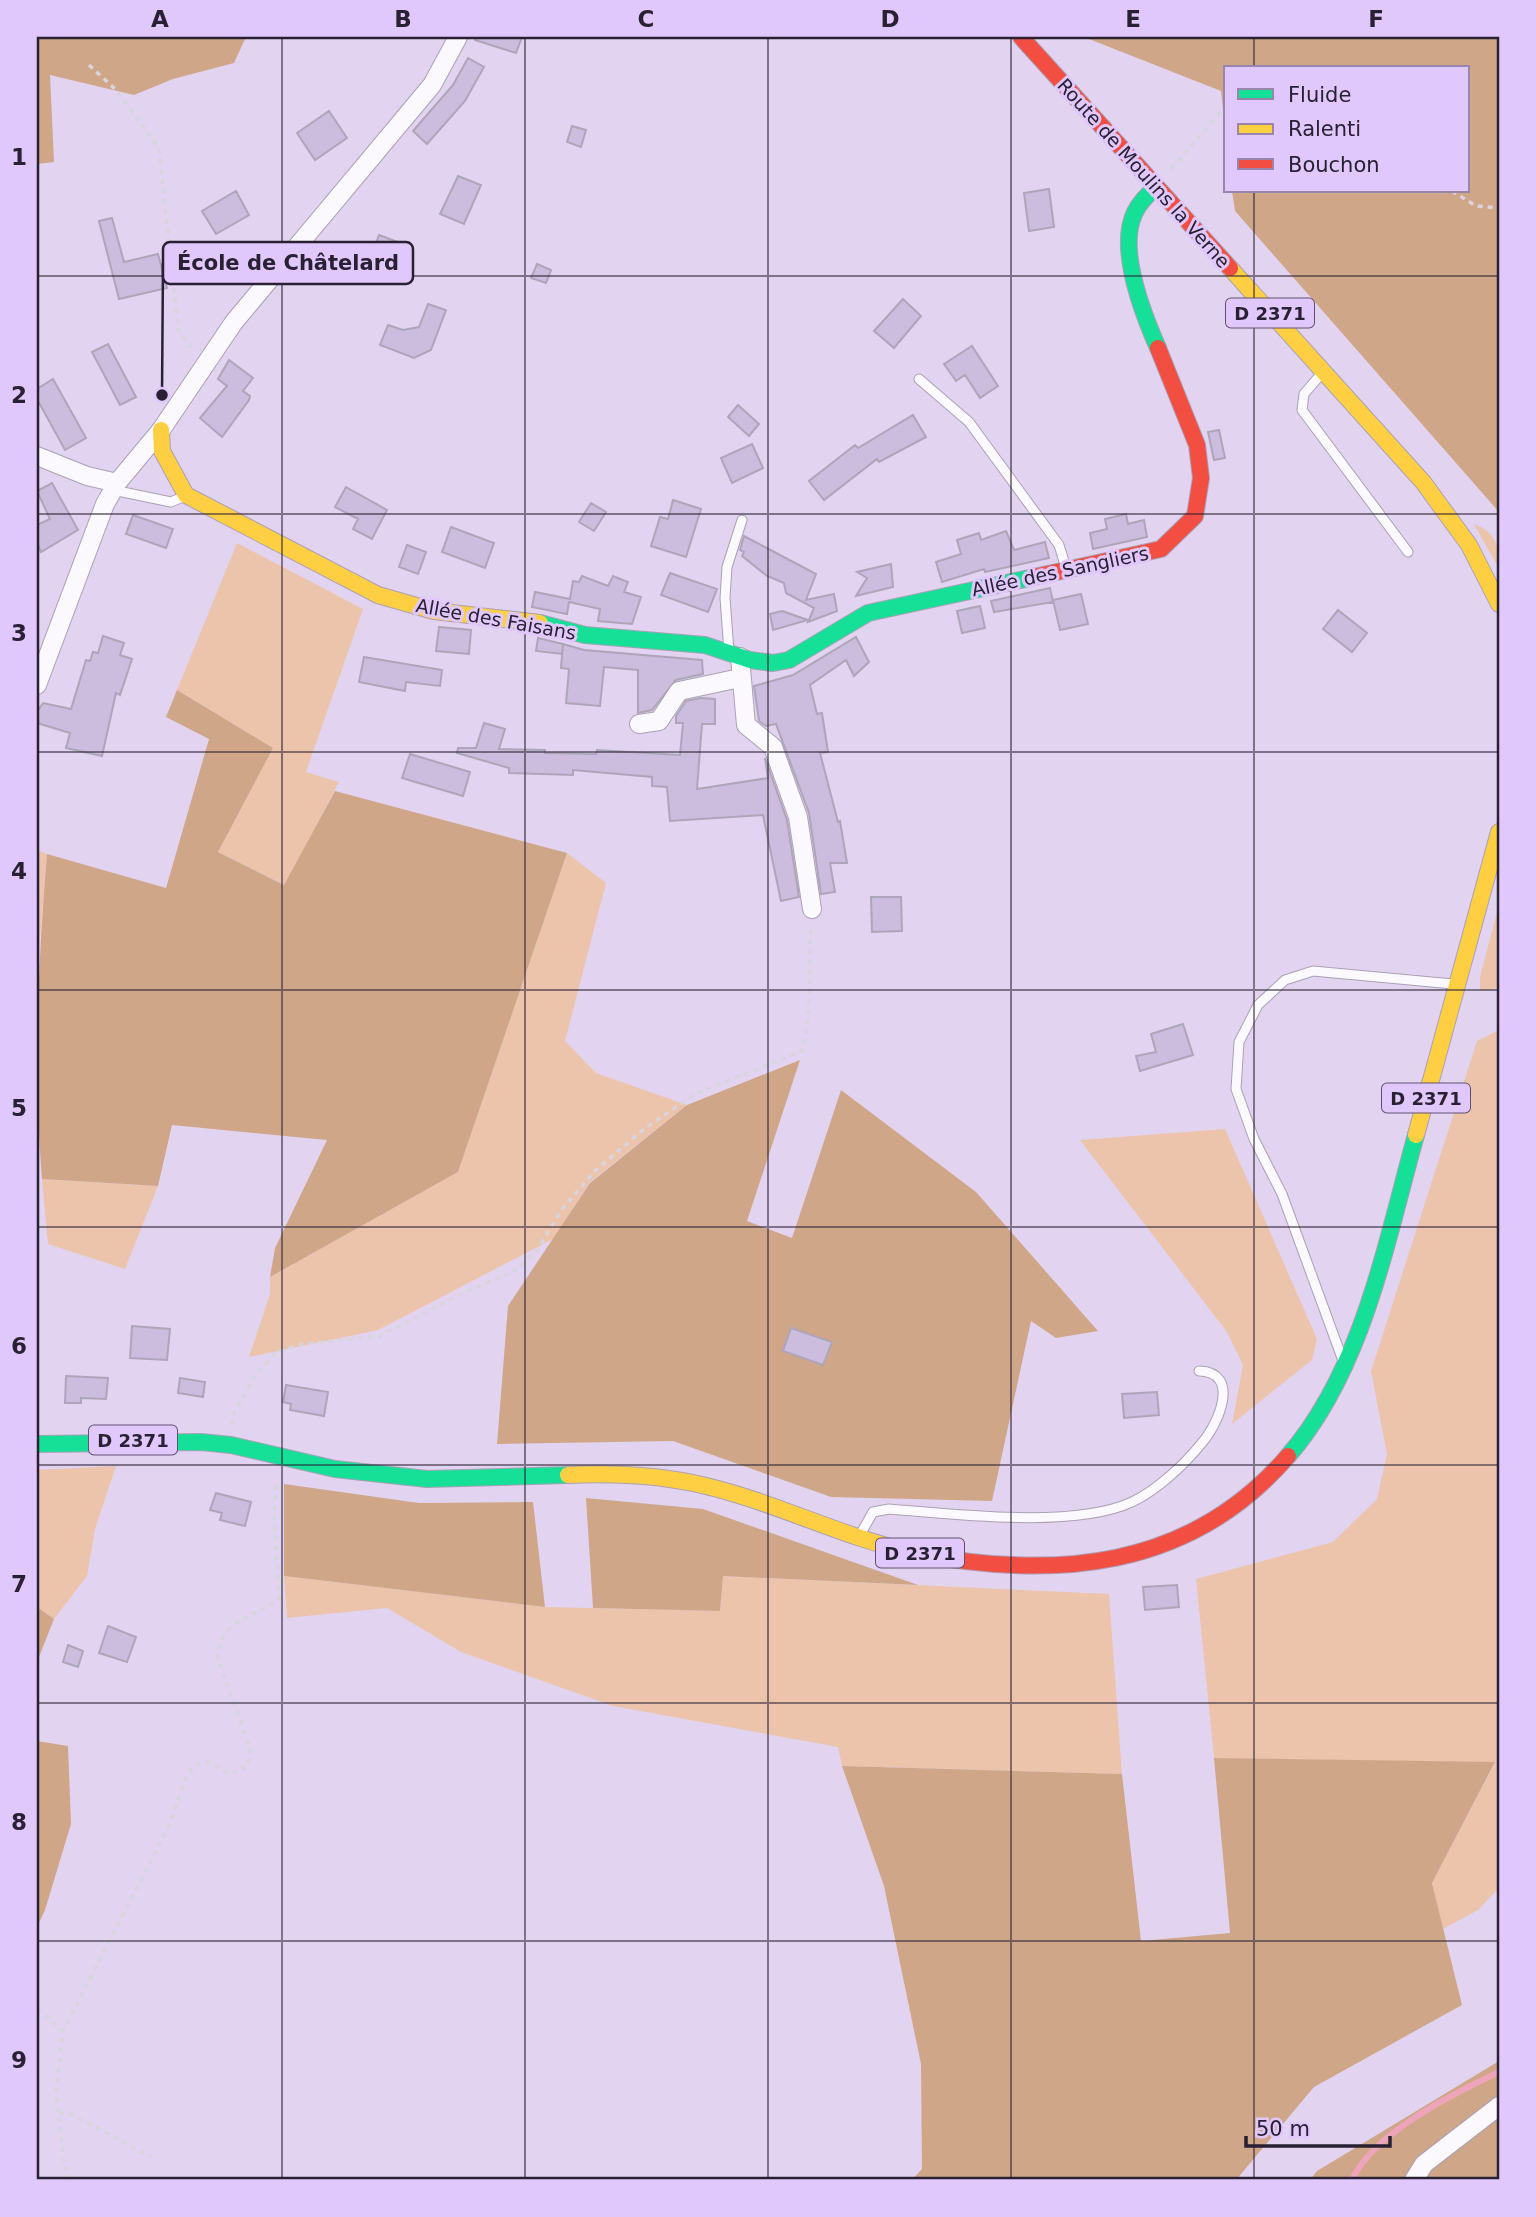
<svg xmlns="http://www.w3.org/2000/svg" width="1536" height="2217" font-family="'DejaVu Sans',sans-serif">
  <rect width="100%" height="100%" fill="#e2d4f0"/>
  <!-- green -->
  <path fill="#ecc4ac" d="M1474 524C1497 533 1499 546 1499 569Z
    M237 543 363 609 306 772 339 782 285 885 218 852 273 748 177 690Z
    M37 850 47 854 37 976Z
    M567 853 606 883 565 1041 596 1073 687 1105 590 1182 553 1239 378 1330 249 1357 270 1294V1277L458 1172Z
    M1499 904V988L1480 991V977Z
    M1499 1030V1888L1478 1910 1443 1929 1432 1883 1495 1763 1214 1758 1196 1579 1333 1542 1377 1499 1387 1454 1371 1371 1477 1041Z
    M1225 1129 1317 1339 1312 1360 1232 1424 1243 1365 1227 1332 1080 1140Z
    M42 1179 158 1186 125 1269 48 1244Z
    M116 1466 95 1529 87 1576 54 1619 37 1607V1470Z
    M284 1576 545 1607 720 1611 723 1576 1109 1594 1122 1774 842 1766 838 1747 613 1706 461 1652 387 1608 287 1618Z"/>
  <!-- forest -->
  <path fill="#d0a689" d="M37 37H246L234 63 173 79 134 95 50 75 54 162 37 164Z
    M1084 37H1499V512L1235 211 1232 191H1468V68H1226V138L1221 91Z
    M177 690 273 748 218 852 284 885 335 791 567 853 458 1172 270 1277 275 1248 327 1140 172 1125 158 1186 42 1179C33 1070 38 963 47 854L166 888 209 739 166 717Z
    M800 1060 747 1221 792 1238 841 1090 976 1192 1098 1331 1056 1338 1031 1321 992 1501 831 1497 673 1441 497 1444 508 1306 590 1183 687 1105Z
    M284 1484 419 1503 533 1502 545 1607 284 1576Z
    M586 1498 703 1509 918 1585 723 1576 720 1611 593 1608Z
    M37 1607 54 1619 37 1662Z
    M37 1741 68 1746 71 1824 45 1910 37 1927Z
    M1214 1758 1495 1762 1432 1883 1462 2005 1314 2087 1236 2180H912L922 2169 921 2064 884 1886 842 1766 1122 1774 1141 1941 1230 1933Z
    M1499 2061V2180H1310L1317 2171Z"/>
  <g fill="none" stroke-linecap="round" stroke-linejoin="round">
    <!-- stream -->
    <path stroke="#eea5bc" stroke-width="6" d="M1352 2180C1373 2133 1455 2093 1499 2072"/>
  </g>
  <!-- building -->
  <path fill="#ccbcdd" stroke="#afa5ba" stroke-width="2" d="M475 37H522L516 53 475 40Z
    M468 58 484 67 465 101 427 144 413 131 453 85Z
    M329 111 347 138 315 160 297 133Z
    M572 126 586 130 581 147 567 142Z
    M458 176 481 185 464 224 440 214Z
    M1049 189 1054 227 1029 231 1024 193Z
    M236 191 249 215 216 234 202 211Z
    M112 218 124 262 158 254 167 288 119 299 99 221Z
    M379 235 406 245 394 277 367 267Z
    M537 264 551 270 546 283 531 278Z
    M903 299 921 316 894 348 874 331Z
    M428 304 446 310 431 350 414 358 380 345 388 325 403 330 419 327Z
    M108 344 136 397 120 405 92 352Z
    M972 346 998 386 980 398 965 375 956 381 944 364Z
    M229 360 253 378 243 391 250 396 249 400 222 437 200 418 227 386 218 379Z
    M53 379 86 438 65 450 37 399V389Z
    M738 405 759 424 749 436 728 417Z
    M913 415 926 437 879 462 877 459 824 500 809 481 855 445 858 448Z
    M1219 430 1225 458 1214 460 1208 432Z
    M752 444 763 468 732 483 721 458Z
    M52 483 78 530 41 552 37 543V525L50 519 37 491Z
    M346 487 387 510 372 539 353 529 358 519 335 507Z
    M673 500 701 509 686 557 651 546 660 517 668 519Z
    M591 503 606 512 594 531 579 522Z
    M1126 514 1128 524 1144 520 1147 537 1093 549 1090 533 1107 529 1105 519Z
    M133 515 173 529 166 548 126 534Z
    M451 527 494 543 485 568 442 552Z
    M1006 531 1014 550 1045 542 1049 558 985 572 984 569 942 582 936 562 961 554 957 540 979 533 981 540Z
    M744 536 816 574 806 600 834 594 837 611 808 622 814 608 786 593 784 583 767 576 742 556 744 552 740 550Z
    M407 545 426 552 418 574 399 567Z
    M891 564 893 587 856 596 867 578 857 572Z
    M670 573 717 589 708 612 661 595Z
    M582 576 608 586 613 576 628 582 624 592 641 597 632 624 598 621 600 609 569 602 567 614 532 607 535 592 570 599 573 581 579 582Z
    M1050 588 1053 602 994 612 991 601Z
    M1081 594 1088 624 1060 630 1053 600Z
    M980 606 985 628 962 633 957 611Z
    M1338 610 1367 633 1352 652 1323 629Z
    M782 611 808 620 773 630 770 614Z
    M439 627 471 630 469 654 436 651Z
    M103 636 124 643 120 655 132 659 120 695 116 693 102 756 66 748 70 733 37 723V712L43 703 71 709 86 660 90 661 93 652 98 653Z
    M856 637 869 662 854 676 846 660 810 685 817 714 822 713 828 752 820 753 838 822 840 821 847 863H830L835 892 821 894 809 813 776 724 766 726 759 721 754 686 793 675Z
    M538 638 563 644 562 654 536 651Z
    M563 644 584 650 702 660 703 674 676 680 652 710 638 713V670L604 667 600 706 566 703 569 669 561 668Z
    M364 657 442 670 440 686 406 682 405 691 359 682Z
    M701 698 715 699V724H702L697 789 768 778 765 758 787 820 799 897 781 901 763 815 670 821 667 787 652 786V777L573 770V775L509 773V768L457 753 458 748H476L484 723 505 729 499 749 545 750V753L596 754 597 750 680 755 683 723H676V716L686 701Z
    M410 754 470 772 463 796 402 778Z
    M871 897H901L902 931 872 932Z
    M1183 1024 1193 1055 1140 1071 1136 1056 1156 1052 1151 1034Z
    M132 1326 170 1329 167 1360 130 1358Z
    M791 1328 832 1342 823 1365 783 1351Z
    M66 1376 108 1378 106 1399 81 1398V1403H65Z
    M180 1378 205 1382 203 1397 178 1393Z
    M286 1385 328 1392 324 1416 290 1410 291 1404 283 1402Z
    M1157 1392 1159 1415 1124 1418 1122 1394Z
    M216 1493 251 1502 245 1526 220 1520 222 1513 210 1510Z
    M1177 1585 1179 1607 1145 1610 1143 1587Z
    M108 1626 136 1637 127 1662 99 1653Z
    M68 1645 83 1651 78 1667 63 1662Z"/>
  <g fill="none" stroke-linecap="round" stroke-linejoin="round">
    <defs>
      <path id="lane" d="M1322 373 1304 394 1302 410 1408 552
        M919 379 969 422 1059 545 1066 568
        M113 490 171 502 185 496
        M729 652 725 598 727 567 742 520
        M1342 1358 1282 1194 1254 1139 1236 1089 1239 1042 1258 1005 1285 980 1313 971 1453 984
        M860 1535 873 1512 889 1509C954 1514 1073 1529 1132 1502 1157 1490 1184 1465 1201 1444 1219 1424 1241 1372 1199 1371"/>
      <path id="street" d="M37 456 87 476 117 483
        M740 657 746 725 773 747 798 817 812 909
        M37 685 105 504 117 483 161 430 234 322 432 85 458 37
        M639 724 659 721 679 691 740 678
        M1414 2180 1424 2164 1499 2106"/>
      <path id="fast" d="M1156 187C1148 194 1140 202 1135 212 1117 248 1143 314 1158 348
        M540 623 585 635 705 645 750 660 773 663 789 660 868 613 1034 577
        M37 1444 201 1442 231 1445 335 1469 427 1479 568 1475
        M1288 1456C1363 1370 1386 1242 1416 1135"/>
      <path id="slow" d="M1230 268 1423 482 1469 545 1499 604
        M161 430 162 451 186 495 378 595 434 611 540 623
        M1416 1135 1499 832
        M568 1475C614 1473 661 1475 706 1486 777 1503 842 1537 914 1553"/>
      <path id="jam" d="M1021 37 1230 268
        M1034 577 1161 549 1195 516 1201 478 1197 445 1158 348
        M914 1553C1053 1580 1189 1571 1288 1456"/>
    </defs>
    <!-- lane casing -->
    <use href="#lane" stroke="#aba0b6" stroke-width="11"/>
    <!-- street casing -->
    <use href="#street" stroke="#aba0b6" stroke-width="20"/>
    <!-- fast casing -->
    <use href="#fast" stroke="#aba0b6" stroke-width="18"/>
    <!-- slow casing -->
    <use href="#slow" stroke="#aba0b6" stroke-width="18"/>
    <!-- jam casing -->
    <use href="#jam" stroke="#aba0b6" stroke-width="18"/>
    <!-- path -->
    <path stroke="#d9d4dd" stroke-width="3.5" stroke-dasharray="5 5" stroke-linecap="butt" d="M89 65 116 90 159 148 178 329 189 346 196 349
      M1171 169 1226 106
      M1452 191 1476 206 1499 208
      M232 1425 234 1413 254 1378 276 1352 303 1344 380 1336 463 1293 513 1272 537 1251 562 1209 595 1171 644 1129 695 1094 802 1051C813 1011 808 967 811 925
      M37 2009 63 2031
      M59 2113 73 2115 151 2157
      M72 2180 64 2164 56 2091 63 2031 168 1828 187 1776 195 1765 208 1762 230 1774 248 1766 250 1748 218 1659C218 1620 252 1619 279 1599L274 1512 277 1481"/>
    <!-- lane -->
    <use href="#lane" stroke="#fbf9fd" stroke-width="9"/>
    <!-- street -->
    <use href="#street" stroke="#fbf9fd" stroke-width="18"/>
    <!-- fast -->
    <use href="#fast" stroke="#16e098" stroke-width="16"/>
    <!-- slow -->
    <use href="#slow" stroke="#ffcf43" stroke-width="16"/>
    <!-- jam -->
    <use href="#jam" stroke="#f24e42" stroke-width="16"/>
  </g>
  <!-- grid -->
  <path fill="none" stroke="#292033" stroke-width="2" stroke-opacity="0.55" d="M282 37V2180M525 37V2180M768 37V2180M1011 37V2180M1254 37V68M1254 191V2180M37 276H1499M37 514H1499M37 752H1499M37 990H1499M37 1227H1499M37 1465H1499M37 1703H1499M37 1941H1499"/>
  <g text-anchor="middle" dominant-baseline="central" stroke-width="6" stroke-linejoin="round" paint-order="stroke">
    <!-- shield labels -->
    <g fill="#e1c8fc" stroke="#60526f" stroke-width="2">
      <rect x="1226" y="298.5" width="88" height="29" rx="5"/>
      <rect x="1382" y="1083.5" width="88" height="29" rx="5"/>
      <rect x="89" y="1425.5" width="88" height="29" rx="5"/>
      <rect x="876" y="1538.5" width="88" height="29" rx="5"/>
    </g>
    <g font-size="18" font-weight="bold" fill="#292033">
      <text x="1270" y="313">D 2371</text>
      <text x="1426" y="1098">D 2371</text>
      <text x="133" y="1440">D 2371</text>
      <text x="920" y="1553">D 2371</text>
    </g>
    <!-- street labels -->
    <g font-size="19" fill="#292033" stroke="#e1c8fc">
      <text transform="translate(1144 173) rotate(48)">Route de Moulins la Verne</text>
      <text transform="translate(1060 571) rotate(-12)">Allée des Sangliers</text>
      <text transform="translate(496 619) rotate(10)">Allée des Faisans</text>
    </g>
  </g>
  <!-- callouts -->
  <path fill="none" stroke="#292033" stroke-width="2.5" d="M162 395L163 263"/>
  <circle fill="#292033" stroke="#e1c8fc" stroke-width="2.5" cx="162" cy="395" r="7"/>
  <rect fill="#e1c8fc" stroke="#292033" stroke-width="2.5" x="163" y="242" width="250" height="42" rx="7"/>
  <g font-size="21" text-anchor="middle" font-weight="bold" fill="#292033">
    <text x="288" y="270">École de Châtelard</text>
  </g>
  <!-- border -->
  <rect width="1536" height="2217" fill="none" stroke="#e1c8fc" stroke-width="77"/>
  <!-- legend -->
  <rect x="1224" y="66" width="245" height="126" fill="#e1c8fc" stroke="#9785ac" stroke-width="2"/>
  <rect x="1238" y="89" width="35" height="10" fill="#16e098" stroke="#9785ac" stroke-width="2"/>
  <text x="1288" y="102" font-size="21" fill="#292033">Fluide</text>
  <rect x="1238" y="124" width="35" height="10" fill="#ffcf43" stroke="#9785ac" stroke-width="2"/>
  <text x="1288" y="136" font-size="21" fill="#292033">Ralenti</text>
  <rect x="1238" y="159" width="35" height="10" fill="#f24e42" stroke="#9785ac" stroke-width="2"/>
  <text x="1288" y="172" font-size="21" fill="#292033">Bouchon</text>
  <!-- scale -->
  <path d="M1246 2136v10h144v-10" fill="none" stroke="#292033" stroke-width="3.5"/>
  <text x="1256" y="2136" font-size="21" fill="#292033" stroke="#e1c8fc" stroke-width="5" paint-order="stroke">50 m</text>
  <rect x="38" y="38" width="1460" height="2140" fill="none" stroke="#292033" stroke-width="2.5"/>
  <g font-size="23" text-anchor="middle" font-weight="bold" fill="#292033">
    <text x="160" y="27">A</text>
    <text x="403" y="27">B</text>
    <text x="646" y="27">C</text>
    <text x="890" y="27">D</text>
    <text x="1133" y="27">E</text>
    <text x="1376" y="27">F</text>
    <text x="19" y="165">1</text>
    <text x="19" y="403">2</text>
    <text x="19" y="641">3</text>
    <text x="19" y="879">4</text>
    <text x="19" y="1116">5</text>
    <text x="19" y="1354">6</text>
    <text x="19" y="1592">7</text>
    <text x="19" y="1830">8</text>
    <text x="19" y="2068">9</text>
  </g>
</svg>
